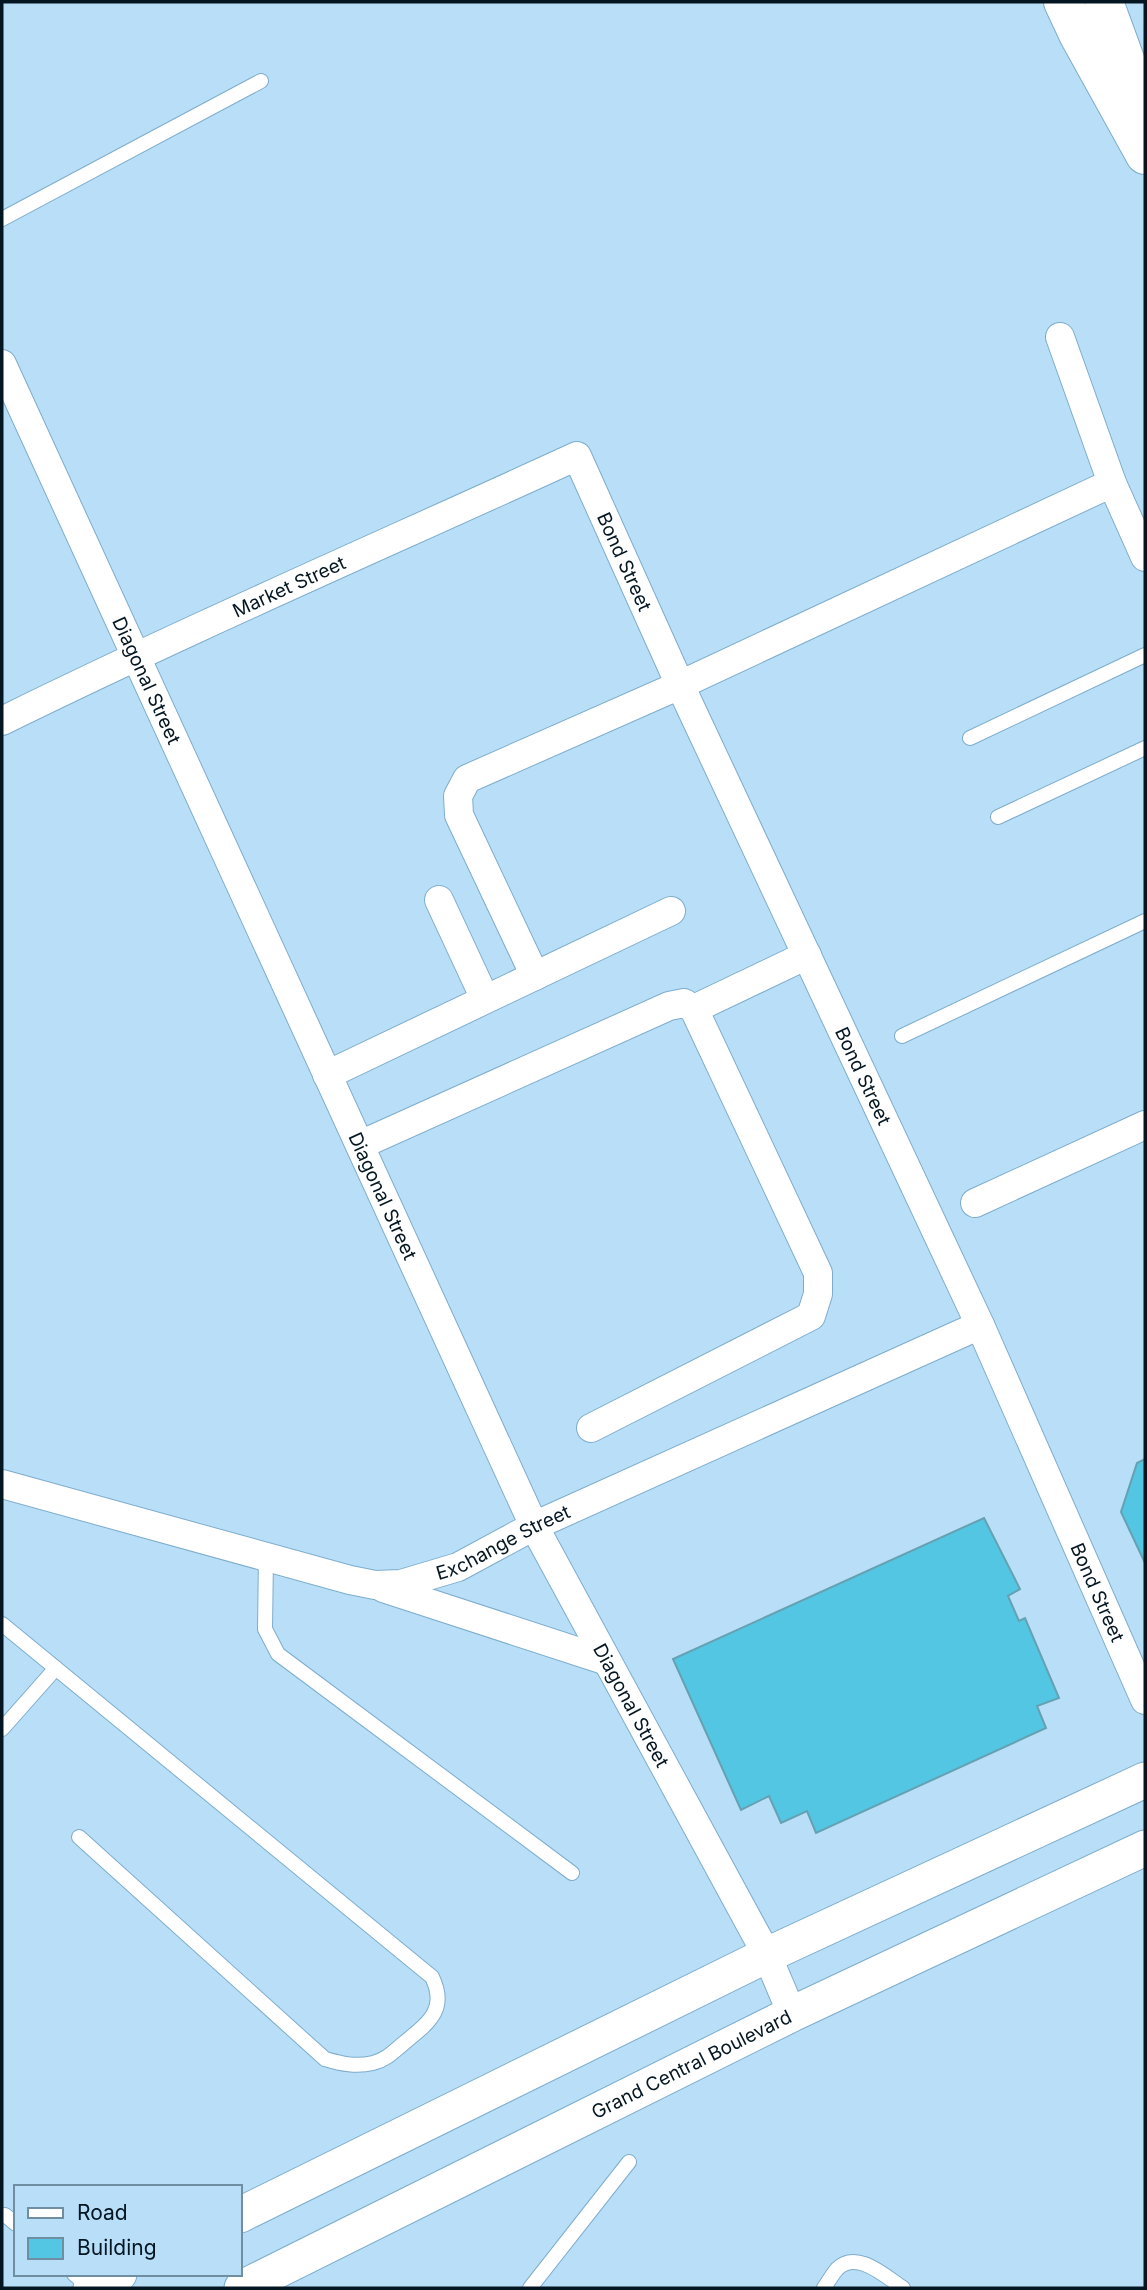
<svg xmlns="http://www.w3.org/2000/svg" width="1147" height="2290" font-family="Inter,sans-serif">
  <rect width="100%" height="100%" fill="#b8def8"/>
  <!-- building -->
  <path fill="#52c6e3" stroke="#65a1b2" stroke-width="2" d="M1145 1459V1563L1121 1512 1137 1463Z
    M984 1518 1020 1589 1008 1596 1019 1621 1025 1618 1059 1698 1037 1706 1046 1728 816 1833 807 1811 781 1823 769 1796 741 1810 673 1659Z"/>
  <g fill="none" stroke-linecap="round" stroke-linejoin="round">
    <defs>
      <path id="service" d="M2 219 261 81
        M970 738 1145 655
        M998 817 1145 748
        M902 1036 1145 921
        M266 1556 265 1629 278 1654 572 1873
        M2 1624 432 1977C448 2010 428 2023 404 2043 394 2051 386 2060 373 2063 356 2067 342 2064 325 2059L79 1837
        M2 1729 56 1668
        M5 2215 16 2224
        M74 2274 90 2288
        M530 2288 629 2162
        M824 2288C828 2282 832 2275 837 2269 857 2249 886 2277 903 2288"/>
      <g id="minor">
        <path d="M1060 337 1112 483 1145 557"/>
        <path id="s1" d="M2 364 534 1526 767 1955 792 2014"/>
        <path id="s2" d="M2 721C191 628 385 544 577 456L680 685 980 1325 1145 1700"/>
        <path d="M439 900 485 999"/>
        <path d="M535 976 459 815 458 796 467 779 680 685 1112 483"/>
        <path d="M694 1009 807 955"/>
        <path d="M327 1075 671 911"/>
        <path d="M360 1145 669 1006 684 1003 694 1009 818 1273V1294L811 1316 591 1428"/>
        <path d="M975 1203 1145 1125"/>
        <path id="s3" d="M2 1484 350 1580 375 1585 401 1584 458 1567 534 1526 980 1325"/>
        <path d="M383 1588 607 1661"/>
      </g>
      <g id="tertiary">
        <path d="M240 2215 767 1955 1145 1780"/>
        <path d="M91 2288 119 2274"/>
        <path id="s4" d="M242 2288 792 2014 1145 1848"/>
      </g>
      <path id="secondary" d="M1063 2 1078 34 1145 155
        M1104 2 1145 114"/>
    </defs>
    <!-- service casing -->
    <use href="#service" stroke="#7eadcc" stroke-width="16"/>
    <!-- minor casing -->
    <use href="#minor" stroke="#7eadcc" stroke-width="30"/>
    <!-- tertiary casing -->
    <use href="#tertiary" stroke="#7eadcc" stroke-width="37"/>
    <!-- secondary casing -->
    <use href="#secondary" stroke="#7eadcc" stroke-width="40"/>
    <!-- service -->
    <use href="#service" stroke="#fff" stroke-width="14"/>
    <!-- minor -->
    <use href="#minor" stroke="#fff" stroke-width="28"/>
    <!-- tertiary -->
    <use href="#tertiary" stroke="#fff" stroke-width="35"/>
    <!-- secondary -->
    <use href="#secondary" stroke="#fff" stroke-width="38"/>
  </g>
  <g text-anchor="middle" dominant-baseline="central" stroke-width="5" stroke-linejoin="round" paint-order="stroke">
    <!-- street labels -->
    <g font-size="19" fill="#041621" stroke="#b8def8">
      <text stroke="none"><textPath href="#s2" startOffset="749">Bond Street</textPath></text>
      <text stroke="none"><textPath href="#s2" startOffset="317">Market Street</textPath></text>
      <text stroke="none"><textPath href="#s1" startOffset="348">Diagonal Street</textPath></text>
      <text stroke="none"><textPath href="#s2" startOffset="1316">Bond Street</textPath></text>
      <text stroke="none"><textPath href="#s1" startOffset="915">Diagonal Street</textPath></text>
      <text stroke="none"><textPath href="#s3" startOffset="523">Exchange Street</textPath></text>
      <text stroke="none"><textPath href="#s2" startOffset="1883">Bond Street</textPath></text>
      <text stroke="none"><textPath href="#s1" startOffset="1482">Diagonal Street</textPath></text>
      <text stroke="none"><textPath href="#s4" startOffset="502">Grand Central Boulevard</textPath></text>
    </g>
  </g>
  <!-- border -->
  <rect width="1147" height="2290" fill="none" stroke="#041621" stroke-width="7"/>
  <!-- legend -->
  <rect x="14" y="2185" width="228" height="91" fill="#b8def8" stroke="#708ea2" stroke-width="2"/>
  <rect x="28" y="2208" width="35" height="10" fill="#ffffff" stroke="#708ea2" stroke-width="2"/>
  <text x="77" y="2220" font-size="21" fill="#041621">Road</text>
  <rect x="28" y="2238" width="35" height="21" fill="#52c6e3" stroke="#708ea2" stroke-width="2"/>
  <text x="77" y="2255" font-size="21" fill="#041621">Building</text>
</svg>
